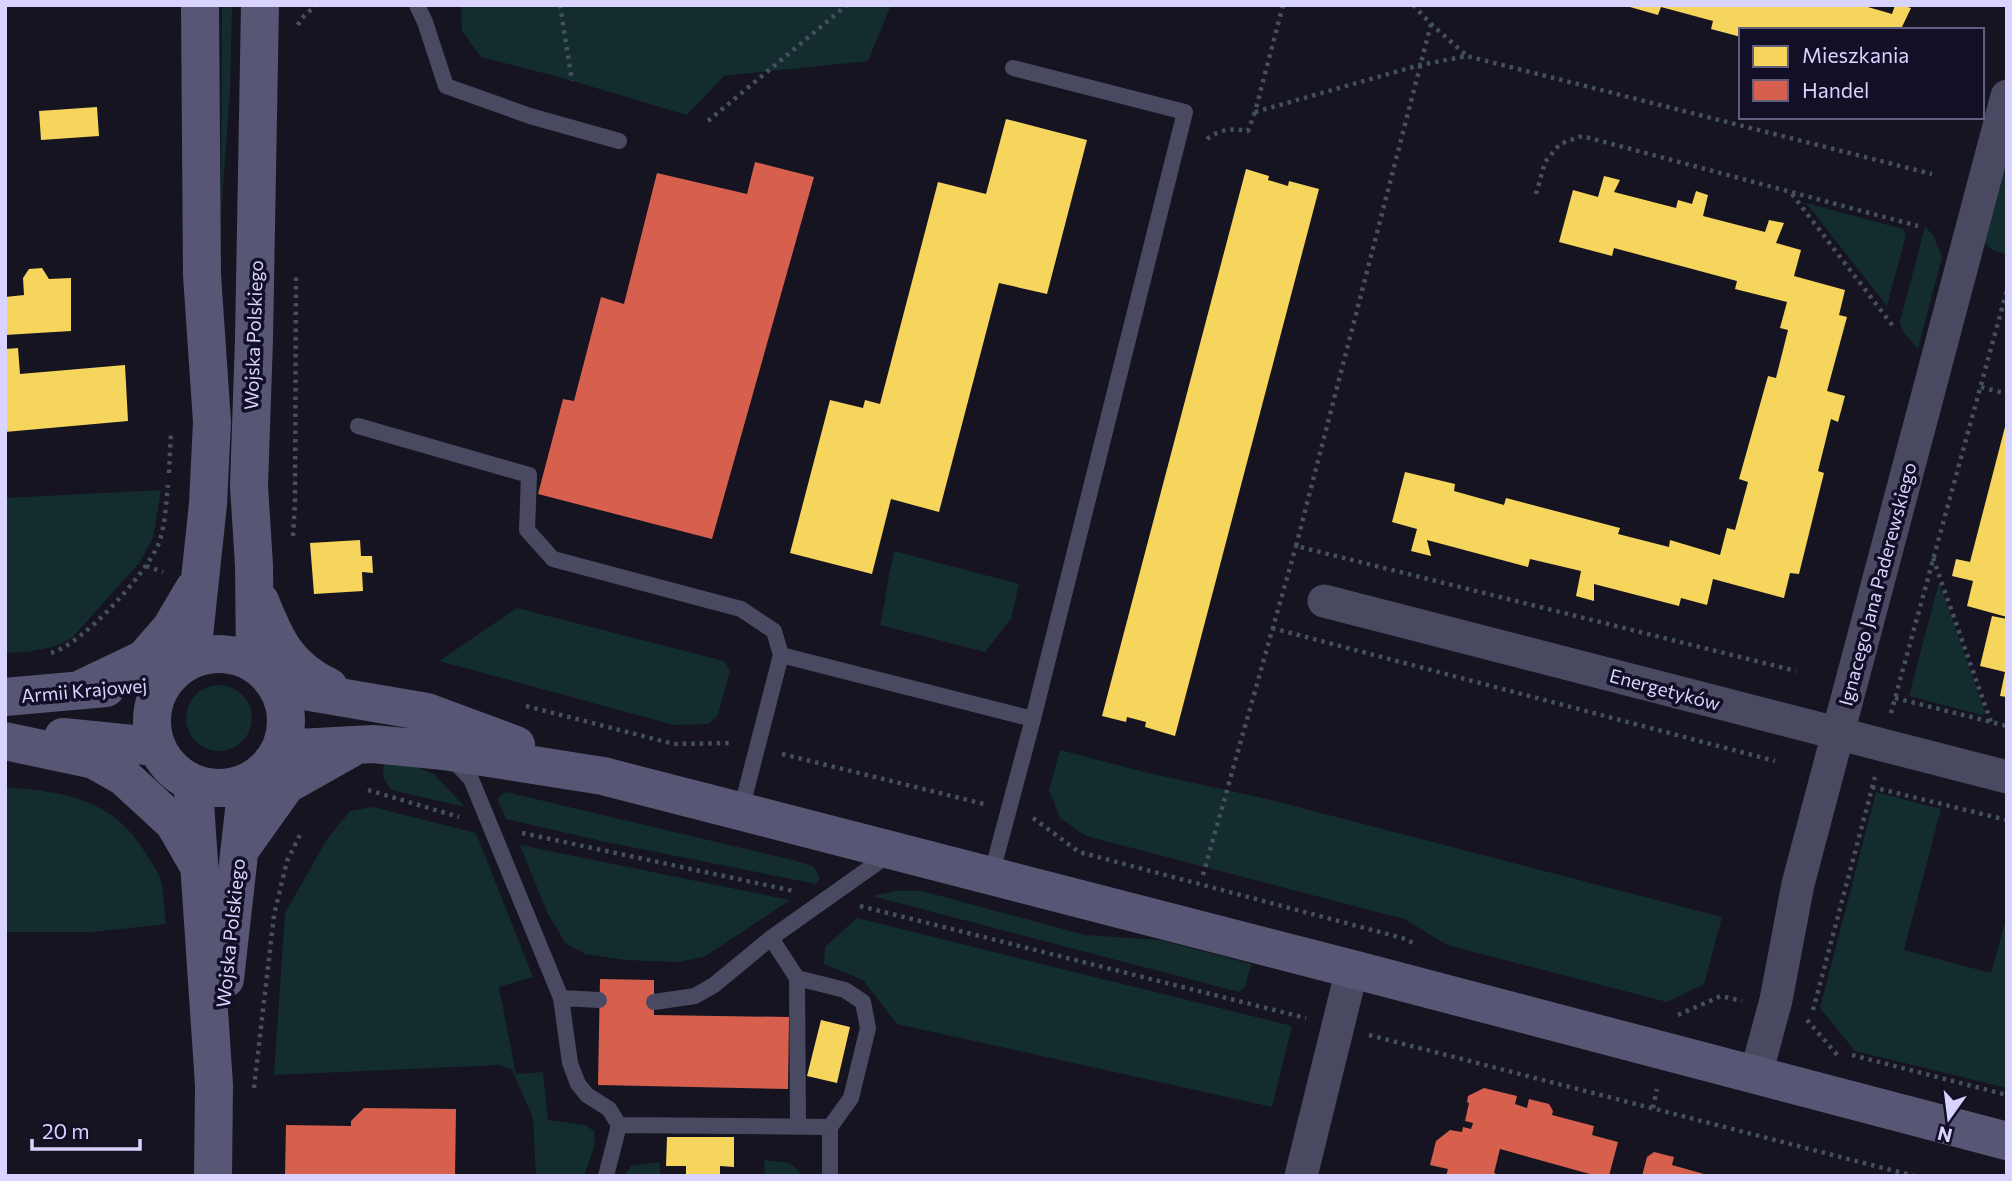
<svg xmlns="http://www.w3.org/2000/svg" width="2012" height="1181" font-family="Commissioner,sans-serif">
  <rect width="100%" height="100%" fill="#161421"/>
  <!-- green -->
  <path fill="#132c2d" d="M222 5H232L230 92 221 215Z
    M461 5H891L868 61 724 76 687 115 559 77 481 57 462 31Z
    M2007 166V254C1997 252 1990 251 1985 242L2001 178Z
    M1806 203 1903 229 1906 235 1887 306Z
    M1925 227 1933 235 1942 257 1918 349 1902 330 1900 321Z
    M161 490 153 538 139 563 72 638 53 647 27 652 5 653V498Z
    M894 551 1019 584 1011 619 985 652 880 625C886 600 888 576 894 551Z
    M1939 582 1985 712 1982 715 1909 696Z
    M517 608 724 661 730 670 718 715 708 724 674 725 439 661Z
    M186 718a33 33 0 1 1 66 0a33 33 0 1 1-66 0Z
    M1060 750 1148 773 1267 799 1722 917 1704 984 1667 1002 1447 945 1404 919 1086 836 1060 818 1049 790Z
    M384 760 414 766 434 774 465 807 391 790 383 777Z
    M5 787C65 792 116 799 148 857 152 864 159 873 161 881 164 894 164 910 166 924L93 932H5Z
    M506 792 797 861 814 867 820 879 816 884 606 842 506 819 497 798Z
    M1876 792 1941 809 1904 950 1991 973 2007 915V1088L1855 1051 1820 1008Z
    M373 807 476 833 533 977 499 987 516 1074 543 1072 548 1120 585 1125 594 1131 595 1144 584 1176H536L533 1118 512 1070 499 1065 274 1075 285 913 327 839 350 811Z
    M520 845 790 900 704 957 677 962 625 960 585 954 565 943 547 912Z
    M896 891H922L1085 935 1161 940 1251 964 1245 987 1239 992 872 896Z
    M857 918 1292 1026 1272 1107 897 1024 863 980 824 964 825 947Z
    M764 1160 790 1163 804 1176H765Z
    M659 1162 661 1176H624L631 1166Z"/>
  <!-- homes -->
  <path fill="#f6d55c" d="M1623 5H1861L1892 14 1895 5H1901L1911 8 1902 27 1910 29 1741 30V37L1711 29 1713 21 1661 7 1658 15Z
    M97 107 99 136 41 140 39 111Z
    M1006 119 1087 140 1047 294 999 283 939 512 891 499 872 574 790 553 830 400 863 408 865 400 880 404 938 182 986 194Z
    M1246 169 1269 176 1268 180 1288 186 1289 181 1319 189 1175 736 1145 727 1146 722 1127 717 1126 722 1102 716Z
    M1604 176 1620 180 1614 192 1676 208 1678 200 1692 204 1696 191 1708 195 1703 216 1765 232 1769 220 1784 223 1776 243 1801 250 1794 276 1845 290 1839 315 1847 317 1827 391 1845 396 1838 422 1831 419 1818 471 1824 473 1799 574 1790 573 1784 598 1713 579 1707 605 1681 598 1679 606 1594 584V601L1576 596 1581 571 1530 559 1528 567 1427 540 1431 556 1411 551 1417 529 1392 522 1405 472 1455 484 1454 491 1504 505 1506 498 1620 528 1618 534 1669 547 1670 540 1720 555 1727 528 1735 530 1748 482 1739 479 1768 376 1776 378 1788 330 1780 328 1787 302 1735 289 1737 281 1614 248 1612 256 1559 242 1573 190 1598 197Z
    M42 268 49 279 71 278V331L5 335V297L24 295 23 278 29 269Z
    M18 348 20 374 125 365 128 421 5 432V349Z
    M2006 423H2007V617L1967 606 1973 581 1952 576 1956 559 1970 562Z
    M360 540 361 556H372L373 573 362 572 363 591 314 594 310 543Z
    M1992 616 2007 619V697L2000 696 2005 672 1980 666Z
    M821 1020 850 1027 837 1083 807 1076Z
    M667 1137H734V1167L720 1166V1176H686V1166H666Z"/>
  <!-- shops -->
  <path fill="#d6604d" d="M755 162 814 177 712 539 538 494 563 399 574 401 601 297 624 304 657 173 747 194Z
    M600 979 654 980V1015L789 1017 788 1089 598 1085Z
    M1484 1088 1517 1096 1515 1104 1527 1108 1529 1099 1549 1104 1553 1111 1552 1115 1594 1126 1592 1135 1618 1142 1609 1176H1597L1500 1149 1494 1173 1502 1176H1446L1448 1169 1430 1165 1436 1141 1450 1130 1462 1132 1463 1127 1471 1129 1473 1123 1465 1121 1469 1103 1467 1102 1468 1096Z
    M364 1108 456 1109 455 1176H285L286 1125 351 1126V1121Z
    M1654 1152 1674 1157 1672 1165 1711 1176H1642L1647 1157Z"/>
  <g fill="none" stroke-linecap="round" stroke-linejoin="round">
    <!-- path -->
    <path stroke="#44505f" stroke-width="4.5" stroke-dasharray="3.5 5" stroke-linecap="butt" d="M560 5 572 81
      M1283 5 1255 112 1420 65 1467 56 1932 174
      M1413 5 1431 24 1466 55
      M1431 24 1296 546 1796 671
      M298 25 301 19 316 5
      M708 121 847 5
      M1207 139C1220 129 1232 128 1248 131L1255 112
      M1536 194 1545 162 1560 144 1582 136 1918 226
      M1792 194 1893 326
      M1981 387 2007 394
      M169 473 171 433
      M293 536 295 502 296 275
      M1933 558 1991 722
      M146 566 163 572
      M1272 628 1775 761
      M51 653C83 644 145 575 158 545 165 528 166 504 168 485
      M1895 698 2007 726
      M526 706 674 744 733 743
      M1891 713 2007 290
      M782 754 984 804
      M1872 787 2007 820
      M368 790 459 817
      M1033 818 1079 852 1406 939 1416 945
      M522 833 794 891
      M1203 875 1296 546
      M860 906 1306 1018
      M1813 1010 1875 777
      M1678 1015 1721 996 1742 1001
      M1807 1020 1840 1058
      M1369 1035 1914 1176
      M1852 1055 2007 1095
      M254 1088 274 915 287 861 301 833
      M1653 1108 1657 1089"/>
    <!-- lane -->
    <path stroke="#4a4962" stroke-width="16" d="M417 5 425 22 446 86 530 116 619 141
      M358 426 529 475 527 530 553 559 741 609 774 631 781 655 741 810
      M781 655 1033 719
      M453 760 471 779 561 998
      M991 876 1033 719 1185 112 1013 68
      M797 978 798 1127
      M599 1000 561 998 570 1063 578 1084 587 1095 609 1109 619 1125 606 1176
      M654 1002 695 996 714 985 771 938 891 853
      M619 1125 830 1127 851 1098 868 1028 863 1002 845 990 797 978 771 938
      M830 1127V1176"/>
    <!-- street -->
    <path stroke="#4a4962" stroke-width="33" d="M1324 601 2007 777
      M1756 1074 1776 1000 1798 884 2007 96
      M1301 1176 1352 969"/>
    <!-- secondary -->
    <path stroke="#575674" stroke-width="38" d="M260 601C276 641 288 668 329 687
      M152 721a67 67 0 1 1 134 0a67 67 0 1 1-134 0Z
      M189 661 194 636 208 504 212 422 202 275 200 5
      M255 664 254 565 249 486 254 339 260 5
      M272 680 304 691 427 712 516 745
      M79 690 144 659 171 628 194 589
      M5 697 106 688
      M63 737 133 744 157 748
      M5 741 94 760 124 777 174 823 197 863
      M278 754 298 748 373 744 444 751 603 776 1352 969 2007 1141
      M191 783 195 803 214 1085 213 1176
      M242 847 286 785 350 749
      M225 979 245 801 250 781"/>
  </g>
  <g text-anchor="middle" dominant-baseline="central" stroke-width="7" stroke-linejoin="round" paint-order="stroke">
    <!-- street labels -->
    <g font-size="19" fill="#d9d4ff" stroke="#130f26">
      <text transform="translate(253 335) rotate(-88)">Wojska Polskiego</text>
      <text transform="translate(1877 584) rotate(-75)">Ignacego Jana Paderewskiego</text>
      <text transform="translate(1665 689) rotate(15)">Energetyków</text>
      <text transform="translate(84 690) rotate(-5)">Armii Krajowej</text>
      <text transform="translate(230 933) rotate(-84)">Wojska Polskiego</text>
    </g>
  </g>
  <!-- border -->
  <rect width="2012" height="1181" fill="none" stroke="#d9d4ff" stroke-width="14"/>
  <!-- legend -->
  <rect x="1739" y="28" width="245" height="91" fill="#130f26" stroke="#625e7d" stroke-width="2"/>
  <rect x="1753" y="46" width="35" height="21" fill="#f6d55c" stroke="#625e7d" stroke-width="2"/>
  <text x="1802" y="63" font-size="21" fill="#d9d4ff">Mieszkania</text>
  <rect x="1753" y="80" width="35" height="21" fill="#d6604d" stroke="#625e7d" stroke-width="2"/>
  <text x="1802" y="98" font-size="21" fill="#d9d4ff">Handel</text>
  <!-- north arrow -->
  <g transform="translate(1949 1118) rotate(194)" stroke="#130f26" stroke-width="5" paint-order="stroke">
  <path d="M0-5L12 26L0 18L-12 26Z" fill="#d9d4ff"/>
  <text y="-10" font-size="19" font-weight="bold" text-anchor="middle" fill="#d9d4ff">N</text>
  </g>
  <!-- scale -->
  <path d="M32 1139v10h108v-10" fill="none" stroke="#d9d4ff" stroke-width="3.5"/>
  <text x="42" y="1139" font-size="21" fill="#d9d4ff" stroke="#130f26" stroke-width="5" paint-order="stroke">20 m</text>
</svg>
